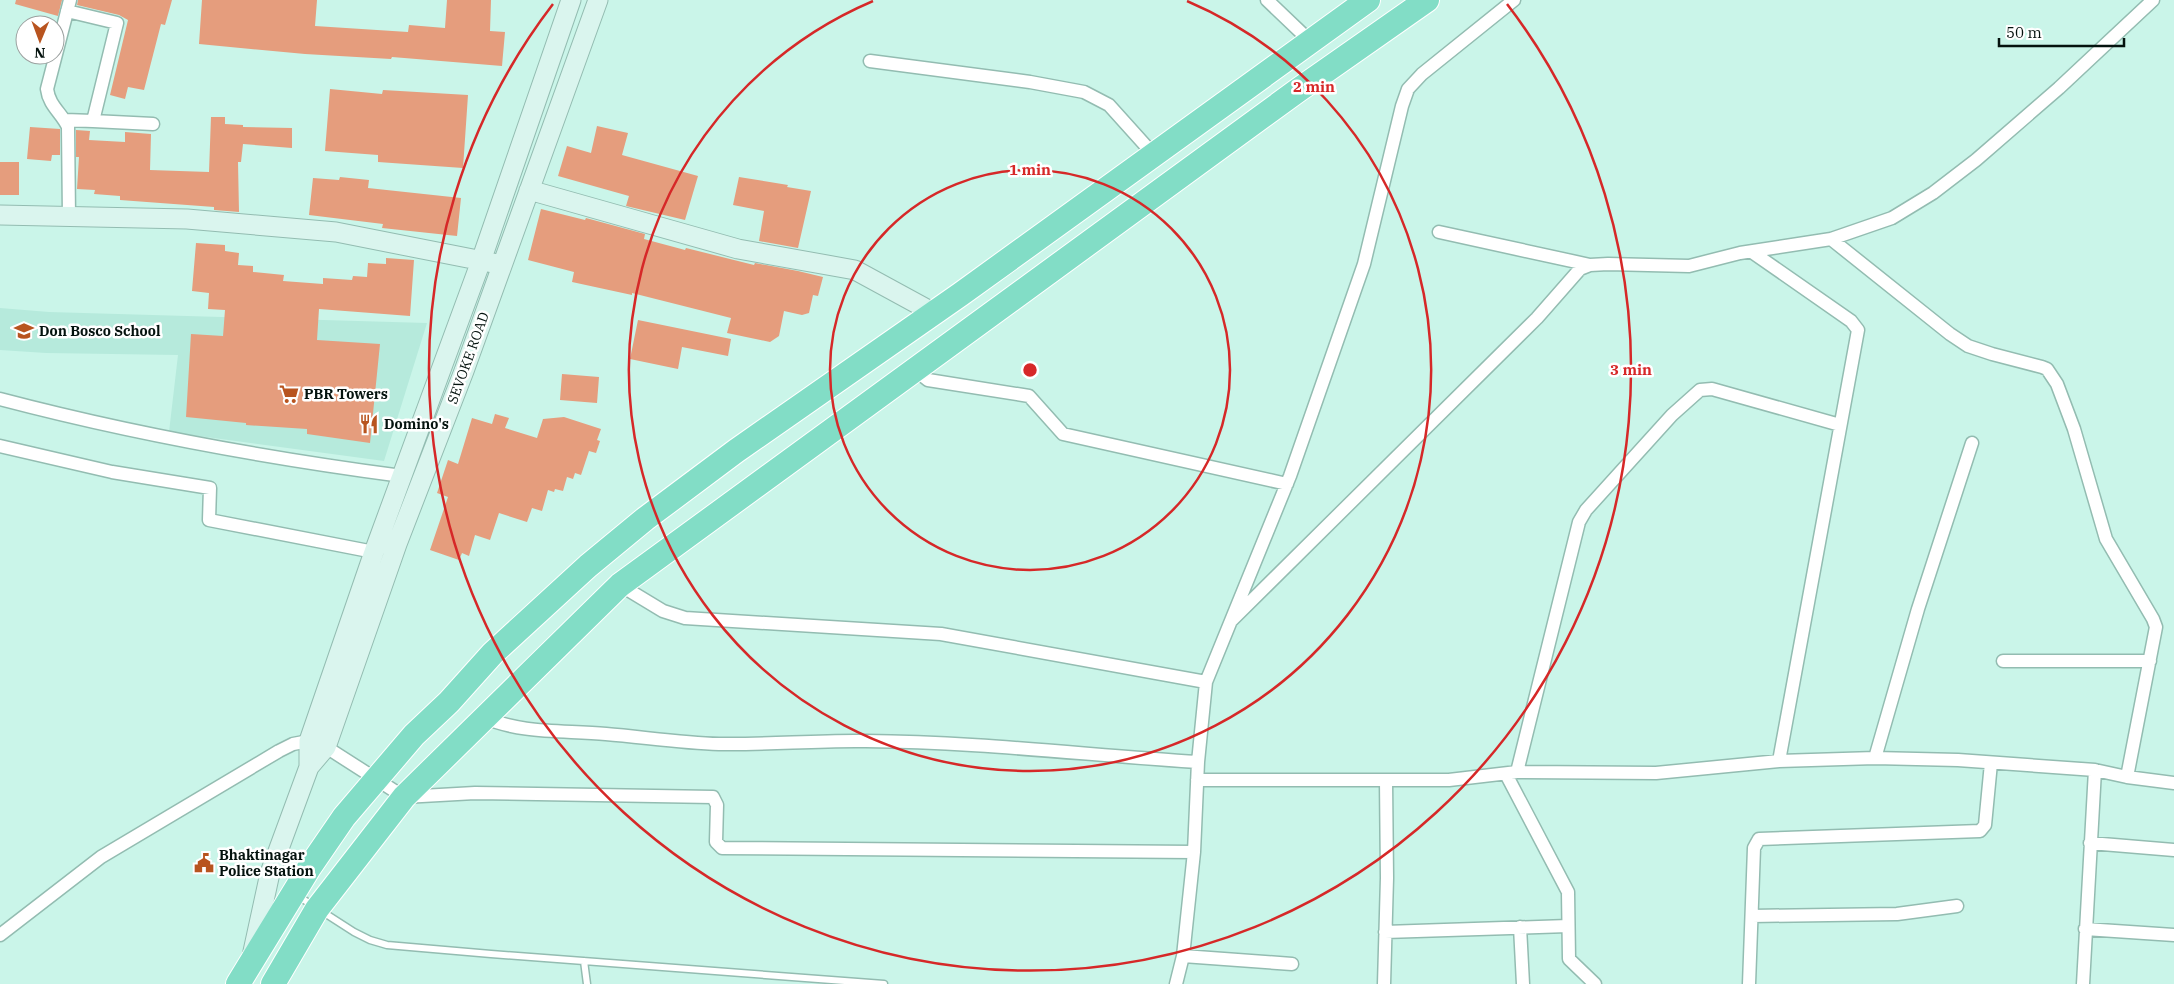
<svg xmlns="http://www.w3.org/2000/svg" width="2174" height="984" font-family="'IBM Plex Serif',serif">
  <rect width="100%" height="100%" fill="#caf5e9"/>
  <!-- built -->
  <path fill="#b6eadc" d="M0 308 49 312 427 323 384 461 169 432 178 355 46 353 0 350Z"/>
  <!-- building -->
  <path fill="#e59d7d" d="M16 0H62L58 16 15 4Z
    M78 0H172L165 25 161 24 144 90 128 87 125 99 110 95 128 20 119 15 77 5Z
    M202 0H317L315 26 408 32 409 25 445 28 447 0H491L490 31 505 32 502 66 392 57 391 59 305 54 199 44Z
    M330 89 382 94 383 90 468 95 463 168 378 162V155L325 151Z
    M211 117H225V124L243 125V127L292 128V148L243 144 241 162H238L239 212 214 210V207L120 200V196L94 194 95 190 77 189 79 157H76V130L90 131 89 140 125 142V132L151 134 150 170 209 172Z
    M597 126 628 133 622 155 698 176 685 220 626 206 629 196 558 176 567 146 591 153Z
    M30 127 60 129V155H52L51 161 27 159Z
    M0 162H19V195H0Z
    M340 177 369 180 368 188 461 198 457 236 382 228 383 224 309 215 313 178 339 180Z
    M739 177 788 185 787 187 811 191 798 248 759 241 764 211 733 205Z
    M541 209 585 220 586 218 645 234 644 239 685 250 686 248 754 265 755 263 798 271 823 277 818 296 813 295 809 313 802 315 784 311 779 336 770 342 727 333 731 318 632 293V295L572 282 574 272 528 260Z
    M196 243 225 245V251L239 253 238 265 253 266V272L284 275 283 281 323 284V278L352 280 353 276 367 277 368 263 386 264V258L414 260 410 316 319 309 317 340 380 344 370 443 307 434V429L246 425V423L186 417 191 334 223 336 225 310 208 309 209 293 192 291Z
    M638 320 731 339 728 356 682 347 678 369 630 359Z
    M562 374 599 377 597 403 560 400Z
    M495 414 509 418 505 428 537 438 543 419 564 417 601 429 597 440 600 441 596 453 589 451 581 475 575 473 573 479 567 477 563 491 555 489 554 492 548 490 542 511 532 508 527 522 499 513 490 540 475 535 469 556 462 553 459 560 430 550 448 497 437 493 448 460 458 464 472 418 492 424Z"/>
  <g fill="none" stroke-linecap="round" stroke-linejoin="round">
    <defs>
      <path id="lane" d="M298 896 354 932 370 940 387 945 491 954 884 984
        M584 961 587 984"/>
      <path id="street" d="M1267 0 1311 42
        M67 11 117 23 93 121 153 124
        M870 61 1030 82 1084 92 1109 105 1154 155
        M65 120 93 121
        M69 217 68 127C62 113 49 106 47 89L70 0
        M1439 232 1590 265
        M1831 239 1950 334 1968 346 1992 354 2042 367 2047 369 2057 384 2074 429 2106 539 2153 619 2156 627 2127 777
        M1752 252 1851 321 1858 330 1779 761
        M914 369 928 380 1029 396 1063 434 1287 484
        M0 399C133 434 266 458 402 476
        M0 446 112 472 210 488 209 520 374 552
        M620 585 663 611 685 618 941 634 1206 682
        M1231 621 1537 318 1580 269 1590 265 1608 264 1689 266 1740 253 1831 239 1892 218 1933 193 1976 160 2059 88 2153 0
        M2003 661H2150
        M483 717C521 734 565 730 606 734 643 737 681 743 719 744 768 745 817 740 866 741 976 742 1087 755 1198 762
        M1875 758 1918 609 1972 443
        M1517 772 1579 522 1586 510 1672 415 1700 390 1712 389 1840 425
        M1506 774 1568 892 1569 959 1595 984
        M1197 780H1449L1517 772 1656 773 1779 761 1875 758 1958 760 2095 770 2127 777 2174 783
        M2090 843 2174 850
        M1752 916 1897 914 1957 906
        M1520 927 1523 984
        M2085 929 2174 935
        M1385 932 1568 926
        M0 935 101 857 279 751 293 744 309 741 326 747 404 797 475 793 713 797 717 805 716 842 722 848 1194 852
        M1183 956 1292 964
        M1176 984 1183 956 1194 852 1198 762 1206 682 1290 476 1364 264 1402 106 1408 89 1422 74 1514 0
        M1384 984 1387 878 1386 781
        M1749 984 1754 848 1759 839 1980 831 1985 825 1991 763
        M2083 984 2095 770"/>
      <path id="secondary" d="M529 190 738 249 855 270 934 313
        M0 215 187 219 336 232 493 263
        M309 767V741L374 552 481 261 571 0
        M252 956 270 873 309 767 326 747 397 544 464 371 598 0"/>
      <path id="highway" d="M238 984 309 868 344 817 414 735 449 702 493 653 588 566 645 519 736 451 961 294 1368 0
        M273 984 317 909 404 797 620 585 1297 91 1427 0"/>
    </defs>
    <!-- lane casing -->
    <use href="#lane" stroke="#93bcb1" stroke-width="9"/>
    <!-- street casing -->
    <use href="#street" stroke="#93bcb1" stroke-width="15"/>
    <!-- secondary casing -->
    <use href="#secondary" stroke="#93bcb1" stroke-width="21"/>
    <!-- highway casing -->
    <use href="#highway" stroke="#fff" stroke-width="26"/>
    <!-- lane -->
    <use href="#lane" stroke="#fff" stroke-width="6"/>
    <!-- street -->
    <use href="#street" stroke="#fff" stroke-width="12"/>
    <!-- secondary -->
    <use href="#secondary" stroke="#daf5ee" stroke-width="19"/>
    <!-- highway -->
    <use href="#highway" stroke="#82ddc6" stroke-width="24"/>
  </g>
  <!-- distance rings -->
  <g fill="none" stroke="#d62828" stroke-width="2.5">
    <circle cx="1030" cy="370" r="200"/>
    <path d="M1187 1A401 401 0 1 1 873 1"/>
    <path d="M1507 4A601 601 0 1 1 553 4"/>
  </g>
  <!-- icons -->
  <defs>
    <symbol id="school-bare" viewBox="-9 -9 18 18"><path d="M0-5L7-2L0 1L-7-2ZM-4 1L0 2.5L4 1V4Q0 6-4 4Z" fill="#b8541f" stroke="#fff" stroke-width="2.5" paint-order="stroke"/></symbol>
    <symbol id="supermarket-bare" viewBox="-9 -9 18 18"><path d="M-6-5.5h2.5l.6 2H6L4.5 2H-2.5L-4.4-4H-6ZM-1.5 3.2a1.3 1.3 0 1 0 .1 0ZM3 3.2a1.3 1.3 0 1 0 .1 0Z" fill="#b8541f" stroke="#fff" stroke-width="2.5" paint-order="stroke"/></symbol>
    <symbol id="restaurant-bare" viewBox="-9 -9 18 18"><path d="M-5-6h1v4h1v-4h1v4h1v-4h1v5L-1.5 .5V6h-2V.5L-5-1ZM5-6V6H3V1.5H1.5Q1.5-4 5-6Z" fill="#b8541f" stroke="#fff" stroke-width="2.5" paint-order="stroke"/></symbol>
    <symbol id="civic-bare" viewBox="-9 -9 18 18"><path d="M-.6-6.5H3V-4.5H.6V-3L4-1V1h2V6H-6V1h2V-1L-.6-3ZM-1.2 2.5V6h2.4V2.5Z" fill="#b8541f" stroke="#fff" stroke-width="2.5" paint-order="stroke"/></symbol>
  </defs>
  <g fill-rule="evenodd">
    <use href="#school-bare" x="10" y="317" width="28" height="28"/>
    <use href="#supermarket-bare" x="275" y="380" width="28" height="28"/>
    <use href="#restaurant-bare" x="355" y="410" width="28" height="28"/>
    <use href="#civic-bare" x="190" y="849" width="28" height="28"/>
  </g>
  <g text-anchor="middle" dominant-baseline="central" stroke-width="5" stroke-linejoin="round" paint-order="stroke">
    <!-- poi labels -->
    <g font-size="14" font-weight="bold" fill="#04120e" stroke="#fff" text-anchor="start">
      <text x="39" y="331">Don Bosco School</text>
      <text x="304" y="394">PBR Towers</text>
      <text x="384" y="424">Domino's</text>
      <text x="219" y="855">Bhaktinagar<tspan x="219" dy="16">Police Station</tspan></text>
    </g>
    <!-- street labels -->
    <g font-size="14" fill="#04120e" stroke="#fff">
      <text transform="translate(468 358) rotate(-70)">SEVOKE ROAD</text>
    </g>
  </g>
  <circle cx="1030" cy="370" r="8" fill="#d62828" stroke="#fff" stroke-width="2.5"/>
  <g font-size="15" text-anchor="middle" font-weight="bold" fill="#d62828" stroke="#fff" stroke-width="5" stroke-linejoin="round" paint-order="stroke">
    <text x="1314" y="92">2 min</text>
    <text x="1030" y="175">1 min</text>
    <text x="1631" y="375">3 min</text>
  </g>
  <!-- north arrow -->
  <g transform="translate(40 40) rotate(181)"><circle r="24" fill="#ffffff" stroke="#9ba09f"/>
  <path d="M0-4L9 19L0 12L-9 19Z" fill="#b8541f"/>
  <text y="-8" font-size="14" font-weight="bold" text-anchor="middle" fill="#04120e">N</text>
  </g>
  <!-- scale -->
  <path d="M1999 38v8h125v-8" fill="none" stroke="#04120e" stroke-width="2.5"/>
  <text x="2006" y="38" font-size="15" fill="#04120e" stroke="#ffffff" stroke-width="4" paint-order="stroke">50 m</text>
</svg>
